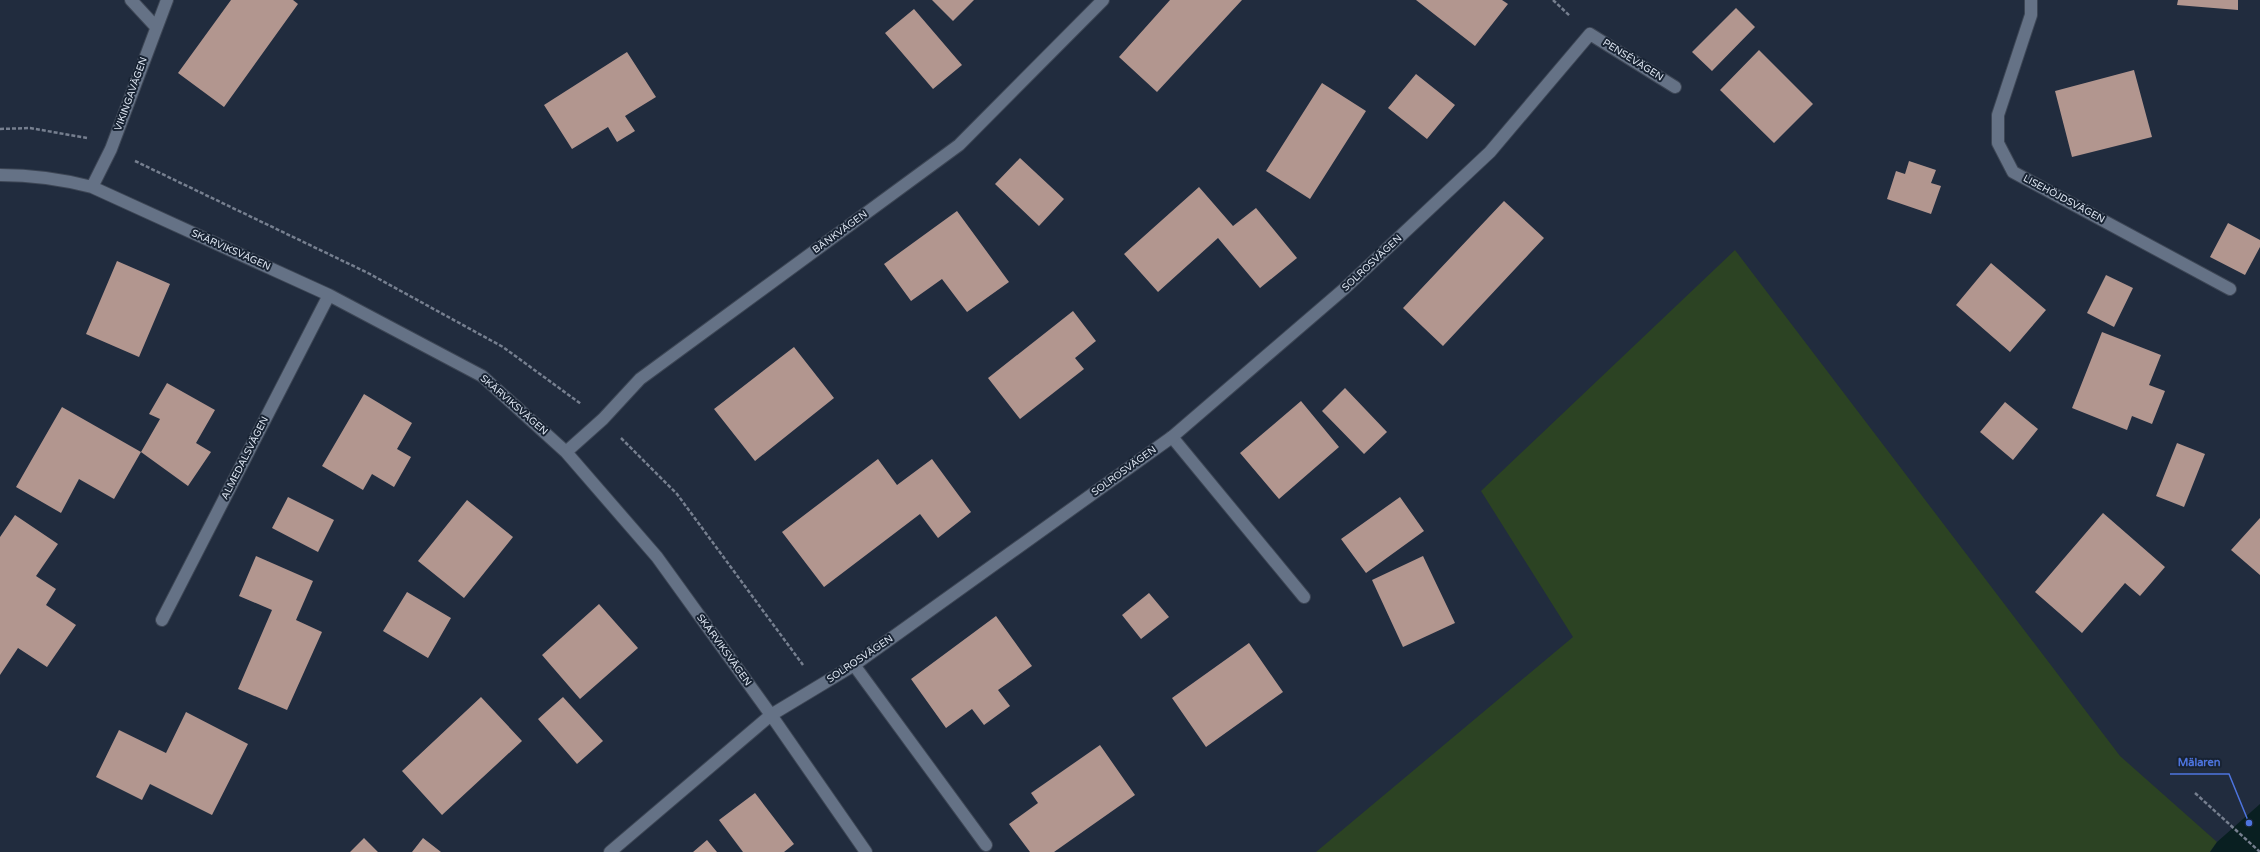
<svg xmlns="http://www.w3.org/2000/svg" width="2260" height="852" font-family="'Varela Round',sans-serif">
  <rect width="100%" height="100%" fill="#212c3e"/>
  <!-- green -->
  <path fill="#2c4323" d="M1735 250 2120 756 2217 842 2210 852H1316L1573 637 1481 491Z"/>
  <!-- water -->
  <path fill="#091f21" d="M2260 804V852H2210L2217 842Z"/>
  <!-- building -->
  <path fill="#b2968f" d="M231 0H293L298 4 224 107 178 73Z
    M932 0H974L953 21Z
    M1170 0H1242L1157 92 1119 57Z
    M1416 0H1502L1508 4 1475 46Z
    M2178 0H2238V10L2177 5Z
    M1736 8 1755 27 1712 71 1692 52Z
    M914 9 962 65 933 89 885 33Z
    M1759 50 1813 104 1774 143 1720 90Z
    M627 52 656 97 625 116 635 131 617 142 608 127 572 149 544 105Z
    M2134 70 2152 137 2072 157 2055 91Z
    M1416 74 1455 105 1427 139 1388 108Z
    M1322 83 1366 111 1310 199 1266 171Z
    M1020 158 1064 199 1039 226 995 184Z
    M1909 161 1936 170 1931 183 1941 186 1931 214 1887 199 1896 171 1905 174Z
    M1199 187 1233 226 1256 208 1297 258 1260 288 1218 238 1158 292 1124 254Z
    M1504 201 1544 238 1443 346 1403 308Z
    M957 211 1009 282 967 312 942 279 911 301 884 264Z
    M2228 223 2260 240V247L2245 275 2210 257Z
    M117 261 170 284 139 357 86 334Z
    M1991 263 2046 310 2010 352 1956 305Z
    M2106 275 2133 288 2114 327 2087 313Z
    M1073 311 1096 341 1075 358 1084 369 1020 419 988 378Z
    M2102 332 2161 355 2149 385 2165 391 2152 424 2132 416 2127 430 2072 408Z
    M794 347 834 398 755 461 714 409Z
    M167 383 215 410 196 443 211 452 188 486 141 452 114 499 79 479 61 513 16 487 62 407 141 452 160 419 149 414Z
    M1345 388 1387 432 1364 454 1322 411Z
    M364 394 412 423 397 449 411 457 394 487 372 474 363 490 322 466Z
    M1301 401 1339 447 1279 499 1240 453Z
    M2005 402 2038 429 2013 460 1980 432Z
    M2177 443 2205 454 2184 507 2156 496Z
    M878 459 897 485 932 459 971 512 938 538 920 514 824 587 782 532Z
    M288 497 334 520 318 552 272 528Z
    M1400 497 1424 531 1366 573 1341 539Z
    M467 500 513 537 464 598 418 561Z
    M2103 513 2165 567 2140 596 2125 583 2082 633 2035 592Z
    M15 515 58 544 36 576 56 589 46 605 76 625 47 667 18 648 0 675V537Z
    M2260 518V575L2231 550Z
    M256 556 313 581 296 620 322 632 287 710 238 689 272 610 239 596Z
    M1423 556 1455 623 1403 647 1372 580Z
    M407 592 451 618 428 658 383 631Z
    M1149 593 1169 617 1141 639 1122 615Z
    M599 604 638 648 580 699 542 655Z
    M996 616 1032 666 998 690 1010 706 984 725 972 709 946 728 911 679Z
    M1249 643 1283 692 1206 747 1172 698Z
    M481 697 522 741 442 815 402 771Z
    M563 697 603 741 577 764 538 719Z
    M186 712 248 744 212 815 150 784 142 800 96 777 119 730 166 753Z
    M1100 745 1135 795 1054 852H1030L1009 824 1038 803 1031 793Z
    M755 793 794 844 784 852H743L719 820Z
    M364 838 378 852H350Z
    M423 838 441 852H412Z
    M707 840 717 852H693Z"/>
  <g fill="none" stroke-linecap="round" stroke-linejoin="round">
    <defs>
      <path id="lane" d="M1172 437 1304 597
        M854 665 986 845"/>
      <path id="street" d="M131 0 156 27
        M2031 0V15L1998 115V143L2013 172 2230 289
        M0 175C32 175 61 179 92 187L329 295 482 376 566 452 657 557 771 715 866 852
        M92 187 111 149 167 0
        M566 452 603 419 640 379 959 145 1103 0
        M162 620 329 295
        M610 852 771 715 854 665 1172 437 1344 289 1490 152 1590 34 1675 87"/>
    </defs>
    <!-- lane casing -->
    <use href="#lane" stroke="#3d4655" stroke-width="14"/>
    <!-- street casing -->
    <use href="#street" stroke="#3d4655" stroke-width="14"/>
    <!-- path -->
    <path stroke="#767f8f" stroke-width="2.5" stroke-dasharray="4 2" stroke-linecap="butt" d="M1553 0 1570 16
      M0 129 30 128 87 138
      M135 161 368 273 503 347 581 404
      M621 438 677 494 803 665
      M2195 793 2260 852"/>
    <!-- lane -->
    <use href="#lane" stroke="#657286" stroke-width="12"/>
    <!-- street -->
    <use href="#street" stroke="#657286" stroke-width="12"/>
  </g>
  <g text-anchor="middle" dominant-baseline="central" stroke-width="4" stroke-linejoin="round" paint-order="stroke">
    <!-- street labels -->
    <g font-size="10" fill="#dee6f2" stroke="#182333">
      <text transform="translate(1633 60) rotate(32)">PENSÉVÄGEN</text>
      <text transform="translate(131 94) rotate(-70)">VIKINGAVÄGEN</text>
      <text transform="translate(2064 199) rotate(28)">LISEHÖJDSVÄGEN</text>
      <text transform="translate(840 232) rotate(-36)">BÄNKVÄGEN</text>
      <text transform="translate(231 250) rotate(24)">SKÄRVIKSVÄGEN</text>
      <text transform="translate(1372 263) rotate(-43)">SOLROSVÄGEN</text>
      <text transform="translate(514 405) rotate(41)">SKÄRVIKSVÄGEN</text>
      <text transform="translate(245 458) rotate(-63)">ALMEDALSVÄGEN</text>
      <text transform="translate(1124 471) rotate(-36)">SOLROSVÄGEN</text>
      <text transform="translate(724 650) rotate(54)">SKÄRVIKSVÄGEN</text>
      <text transform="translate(860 659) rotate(-34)">SOLROSVÄGEN</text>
    </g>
  </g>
  <!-- callouts -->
  <path fill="none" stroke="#4d74de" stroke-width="1.5" d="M2249 823L2229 774H2170"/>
  <circle fill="#4d74de" stroke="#182333" stroke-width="1.5" cx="2249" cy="823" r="4"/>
  <g font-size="11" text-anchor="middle" font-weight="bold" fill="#4d74de" stroke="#182333" stroke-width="4" stroke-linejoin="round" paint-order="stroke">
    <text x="2199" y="766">Mälaren</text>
  </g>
</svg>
